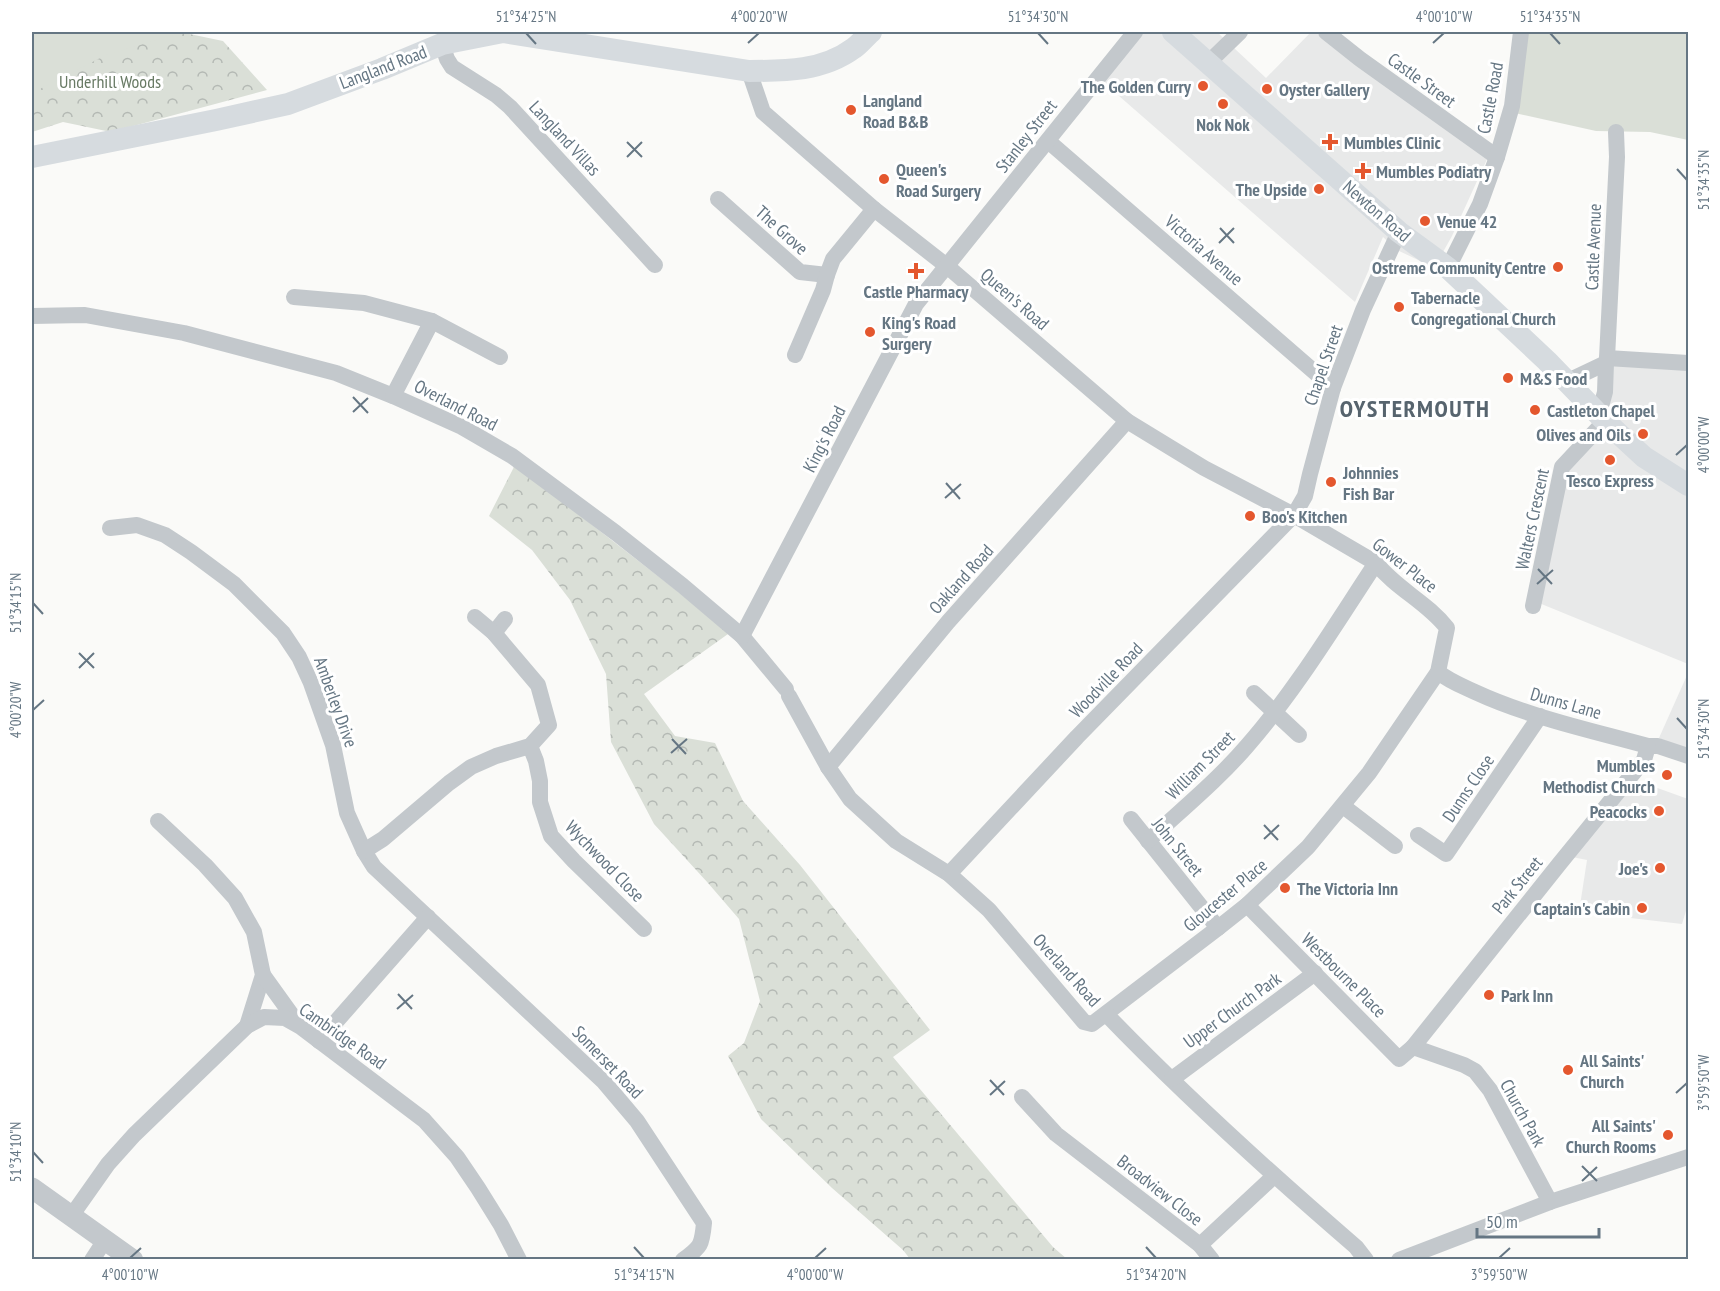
<svg xmlns="http://www.w3.org/2000/svg" width="1720" height="1291" viewBox="0 0 1720 1291" font-family="'PT Sans Narrow',sans-serif">
<style>
.built{fill:#e8e9e9}
.forest{fill:url(#forest-crowns)}
.park{fill:#dadfd7}
.lines{fill:none;stroke-linecap:round;stroke-linejoin:round}
.minor{stroke:#c3c8cc;stroke-width:16}
.tertiary{stroke:#c3c8cc;stroke-width:21}
.secondary{stroke:#d6dbdf;stroke-width:22}
.ticks{fill:none;stroke:#657683;stroke-width:2}
.poi-dot{fill:#e4572e;stroke:#fff;stroke-width:2}
.labels{text-anchor:middle;dominant-baseline:central;stroke-width:6;stroke-linejoin:round;paint-order:stroke}
.street-label{font-size:18px;fill:#657683;stroke:#fff}
.park-label{font-size:18px;fill:#687a64;stroke:#fff}
.poi-label{font-size:18px;font-weight:bold;fill:#657683;stroke:#fff;text-anchor:start}
.district-label{font-size:24px;font-weight:bold;letter-spacing:1.5px;fill:#57646e;stroke:#fff}
.neatline{fill:none;stroke:#657683;stroke-width:2}
.ticks-label{font-size:15px;text-anchor:middle;fill:#657683}
</style>
<defs>
<pattern id="forest-crowns" width="20" height="18" patternUnits="userSpaceOnUse" patternTransform="scale(1.5)"><rect width="20" height="18" fill="#dadfd7"/><path d="M2 6a3 3 0 1 1 6 0M12 15a3 3 0 1 1 6 0" fill="none" stroke="#b4b9b4"/></pattern>
</defs>
<rect width="100%" height="100%" fill="#fafaf8"/>
<!-- built -->
<g class="built">
<polygon points="1144,32 1217,32 1266,78 1311,32 1315,32 1385,84 1488,157 1452,236 1443,252 1433,267 1397,250 1383,237 1355,302 1103,82"/>
<polygon points="1614,353 1688,358 1688,429 1686,433 1688,434 1688,664 1539,603 1566,467 1615,417 1610,403"/>
<polygon points="1688,673 1688,750 1659,738"/>
<polygon points="1638,781 1688,799 1688,904 1682,924 1579,912 1587,860 1572,857"/>
</g>
<!-- forest -->
<g class="forest">
<polygon points="180,32 223,41 267,90 111,132 63,122 32,132 32,44"/>
<polygon points="515,465 708,615 728,634 644,694 675,736 715,743 743,801 800,865 930,1030 893,1057 1053,1247 1067,1259 910,1259 903,1250 832,1188 761,1119 728,1056 744,1043 760,1001 739,919 708,883 654,824 611,742 606,674 570,600 532,550 489,516"/>
</g>
<!-- park -->
<g class="park">
<polygon points="32,32 183,32 106,55 32,93"/>
<polygon points="1521,32 1688,32 1688,140 1650,132 1596,131 1510,112"/>
</g>
<g class="lines">
<!-- minor -->
<g class="minor">
<polyline points="1326,32 1360,59 1497,157"/>
<polyline points="442,44 447,59 452,67 496,95 510,107 655,265"/>
<polyline points="1208,63 1240,32"/>
<path d="M749,71L763,112L874,209L948,267L1127,421L1204,468L1294,515L1376,563C1396,589 1427,602 1447,628L1438,672L1369,773L1308,847L1247,905L1218,928L1092,1024L1084,1022L989,910L949,874L896,841L850,799L828,767L789,696"/>
<polyline points="1048,141 1333,388"/>
<polyline points="718,199 800,272 827,275"/>
<polyline points="1448,268 1480,204 1497,157 1512,106 1521,32"/>
<polyline points="294,297 364,303 432,321 500,357"/>
<polyline points="32,316 85,315 184,333 336,373 393,396 462,427 512,456 616,533 683,586 742,636 786,689"/>
<polyline points="795,355 823,290 827,275 833,259 874,209"/>
<polyline points="1607,358 1688,363"/>
<polyline points="1566,382 1606,363"/>
<polyline points="393,396 432,321"/>
<polyline points="1599,414 1605,392 1606,363 1607,358 1617,157 1616,132"/>
<path d="M110,528L137,525L165,535L191,552L234,584L283,633L299,657L311,683L333,745L347,813L364,851L374,867L604,1082L637,1121L704,1223C702,1245 701,1247 683,1260"/>
<polyline points="1533,606 1562,467 1605,421"/>
<polyline points="494,633 505,619"/>
<polyline points="742,636 916,304 1135,32"/>
<path d="M1438,672C1449,681 1462,686 1475,692C1529,717 1590,730 1648,746H1658L1688,756"/>
<polyline points="1254,693 1299,735"/>
<polyline points="530,746 536,761 540,781 540,802 551,836 574,861 644,929"/>
<polyline points="828,767 948,622 1127,421"/>
<polyline points="1343,806 1395,846"/>
<polyline points="1131,819 1218,928"/>
<polyline points="158,821 205,865 235,898 254,932 263,975 247,1026"/>
<polyline points="1418,835 1446,854 1540,716"/>
<path d="M1148,841C1181,810 1217,781 1247,746C1296,690 1335,625 1376,563"/>
<polyline points="364,851 383,839 449,783 471,767 496,756 530,746 549,725 538,685 494,633 475,617"/>
<polyline points="949,874 1077,737 1294,515 1305,496 1310,474 1333,388 1363,310 1399,232"/>
<polyline points="1247,905 1399,1059 1413,1047 1560,863 1644,760 1648,746"/>
<polyline points="263,975 299,1025"/>
<path d="M1106,1014C1185,1096 1270,1173 1356,1247L1366,1260"/>
<polyline points="319,1041 428,917"/>
<polyline points="1413,1047 1464,1065 1475,1071 1490,1090 1550,1202"/>
<polyline points="1172,1079 1315,973"/>
<polyline points="1022,1097 1056,1134 1200,1245 1212,1260"/>
<polyline points="72,1215 108,1164 134,1135 247,1026 264,1017 285,1018 301,1027 424,1120 457,1157 478,1188 501,1225 519,1260"/>
<polyline points="1200,1245 1274,1176"/>
<polyline points="92,1260 105,1240"/>
<polyline points="1399,1260 1550,1202 1688,1157"/>
</g>
<!-- tertiary -->
<polyline class="tertiary" points="32,1188 133,1260"/>
<!-- secondary -->
<g class="secondary">
<polyline points="1173,32 1399,232 1448,268 1547,361 1605,421 1644,457 1688,485"/>
<path d="M32,157L216,120L288,104L382,69L442,44L503,32L749,71C786,71 823,71 854,48C860,44 865,37 871,32"/>
</g>
</g>
<!-- ticks -->
<path class="ticks" d="M526,33L536,44M1038,33L1048,44M1550,33L1560,44M748,43L759,33M1433,43L1444,33M627,142L642,157M627,157L642,142M1677,169L1687,180M1220,228L1234,243M1219,243L1234,228M353,397L368,413M353,412L368,398M1676,455L1687,445M946,483L960,499M945,498L961,484M1538,569L1552,584M1537,584L1553,570M33,603L43,614M79,653L94,668M79,668L94,653M33,710L44,700M1677,718L1687,729M672,739L686,754M671,753L687,739M1264,825L1278,840M1264,839L1279,825M398,994L412,1009M397,1009L413,995M990,1080L1004,1095M1676,1093L1687,1083M990,1095L1005,1081M33,1152L43,1163M1582,1166L1597,1181M1582,1181L1597,1167M634,1247L644,1258M1146,1247L1156,1258M130,1258L141,1248M815,1258L826,1248M1499,1258L1510,1248"/>
<!-- markers -->
<g class="poi-dot">
<circle cx="1203" cy="86" r="6"/>
<circle cx="1267" cy="89" r="6"/>
<circle cx="1223" cy="104" r="6"/>
<circle cx="851" cy="110" r="6"/>
<path d="M1327 133h6v6h6v6h-6v6h-6v-6h-6v-6h6z"/>
<path d="M1360 162h6v6h6v6h-6v6h-6v-6h-6v-6h6z"/>
<circle cx="884" cy="179" r="6"/>
<circle cx="1319" cy="189" r="6"/>
<circle cx="1425" cy="221" r="6"/>
<circle cx="1558" cy="267" r="6"/>
<path d="M913 262h6v6h6v6h-6v6h-6v-6h-6v-6h6z"/>
<circle cx="1399" cy="307" r="6"/>
<circle cx="870" cy="332" r="6"/>
<circle cx="1508" cy="378" r="6"/>
<circle cx="1535" cy="410" r="6"/>
<circle cx="1643" cy="434" r="6"/>
<circle cx="1610" cy="460" r="6"/>
<circle cx="1331" cy="482" r="6"/>
<circle cx="1250" cy="516" r="6"/>
<circle cx="1667" cy="775" r="6"/>
<circle cx="1659" cy="811" r="6"/>
<circle cx="1660" cy="868" r="6"/>
<circle cx="1285" cy="888" r="6"/>
<circle cx="1642" cy="908" r="6"/>
<circle cx="1489" cy="995" r="6"/>
<circle cx="1568" cy="1070" r="6"/>
<circle cx="1668" cy="1135" r="6"/>
</g>
<g class="labels">
<!-- street labels -->
<g class="street-label">
<text transform="translate(383 67) rotate(-21)">Langland Road</text>
<text transform="translate(1422 80) rotate(36)">Castle Street</text>
<text transform="translate(1490 98) rotate(-79)">Castle Road</text>
<text transform="translate(1026 136) rotate(-52)">Stanley Street</text>
<text transform="translate(565 138) rotate(47)">Langland Villas</text>
<text transform="translate(1377 211) rotate(41)">Newton Road</text>
<text transform="translate(782 230) rotate(42)">The Grove</text>
<text transform="translate(1593 247) rotate(-88)">Castle Avenue</text>
<text transform="translate(1204 250) rotate(41)">Victoria Avenue</text>
<text transform="translate(1015 299) rotate(41)">Queen's Road</text>
<text transform="translate(1323 365) rotate(-71)">Chapel Street</text>
<text transform="translate(456 405) rotate(27)">Overland Road</text>
<text transform="translate(824 439) rotate(-63)">King's Road</text>
<text transform="translate(1532 519) rotate(-78)">Walters Crescent</text>
<text transform="translate(1405 565) rotate(38)">Gower Place</text>
<text transform="translate(961 579) rotate(-48)">Oakland Road</text>
<text transform="translate(1106 680) rotate(-46)">Woodville Road</text>
<text transform="translate(336 702) rotate(70)">Amberley Drive</text>
<text transform="translate(1566 703) rotate(16)">Dunns Lane</text>
<text transform="translate(1200 765) rotate(-45)">William Street</text>
<text transform="translate(1468 788) rotate(-56)">Dunns Close</text>
<text transform="translate(1178 847) rotate(51)">John Street</text>
<text transform="translate(605 861) rotate(46)">Wychwood Close</text>
<text transform="translate(1517 885) rotate(-51)">Park Street</text>
<text transform="translate(1225 895) rotate(-40)">Gloucester Place</text>
<text transform="translate(1067 970) rotate(48)">Overland Road</text>
<text transform="translate(1344 975) rotate(45)">Westbourne Place</text>
<text transform="translate(1232 1010) rotate(-36)">Upper Church Park</text>
<text transform="translate(343 1036) rotate(35)">Cambridge Road</text>
<text transform="translate(608 1062) rotate(46)">Somerset Road</text>
<text transform="translate(1523 1113) rotate(61)">Church Park</text>
<text transform="translate(1160 1190) rotate(38)">Broadview Close</text>
</g>
<!-- park labels -->
<g class="park-label">
<text x="110" y="81">Underhill Woods</text>
</g>
<!-- poi labels -->
<g class="poi-label">
<text x="1191" y="86" text-anchor="end">The Golden Curry</text>
<text x="1279" y="89">Oyster Gallery</text>
<text x="863" y="100">Langland<tspan x="863" dy="21">Road B&amp;B</tspan></text>
<text x="1223" y="124" text-anchor="middle">Nok Nok</text>
<text x="1344" y="142">Mumbles Clinic</text>
<text x="896" y="169">Queen's<tspan x="896" dy="21">Road Surgery</tspan></text>
<text x="1376" y="171">Mumbles Podiatry</text>
<text x="1307" y="189" text-anchor="end">The Upside</text>
<text x="1437" y="221">Venue 42</text>
<text x="1546" y="267" text-anchor="end">Ostreme Community Centre</text>
<text x="916" y="291" text-anchor="middle">Castle Pharmacy</text>
<text x="1411" y="297">Tabernacle<tspan x="1411" dy="21">Congregational Church</tspan></text>
<text x="882" y="322">King's Road<tspan x="882" dy="21">Surgery</tspan></text>
<text x="1520" y="378">M&amp;S Food</text>
<text x="1547" y="410">Castleton Chapel</text>
<text x="1631" y="434" text-anchor="end">Olives and Oils</text>
<text x="1343" y="472">Johnnies<tspan x="1343" dy="21">Fish Bar</tspan></text>
<text x="1610" y="480" text-anchor="middle">Tesco Express</text>
<text x="1262" y="516">Boo's Kitchen</text>
<text x="1655" y="765" text-anchor="end">Mumbles<tspan x="1655" dy="21">Methodist Church</tspan></text>
<text x="1647" y="811" text-anchor="end">Peacocks</text>
<text x="1648" y="868" text-anchor="end">Joe's</text>
<text x="1297" y="888">The Victoria Inn</text>
<text x="1630" y="908" text-anchor="end">Captain's Cabin</text>
<text x="1501" y="995">Park Inn</text>
<text x="1580" y="1060">All Saints'<tspan x="1580" dy="21">Church</tspan></text>
<text x="1656" y="1125" text-anchor="end">All Saints'<tspan x="1656" dy="21">Church Rooms</tspan></text>
</g>
<!-- district labels -->
<g class="district-label">
<text x="1415" y="408">OYSTERMOUTH</text>
</g>
</g>
<!-- border -->
<rect width="1720" height="1291" fill="none" stroke="#ffffff" stroke-width="66"/>
<!-- scale -->
<path d="M1477 1228v9h122v-9" fill="none" stroke="#657683" stroke-width="3"/>
<text x="1486" y="1228" font-size="18" fill="#657683" stroke="#ffffff" stroke-width="4.5" paint-order="stroke">50 m</text>
<rect x="33" y="33" width="1654" height="1225" class="neatline"/>
<g class="ticks-label">
<text x="526" y="22">51°34'25"N</text>
<text x="759" y="22">4°00'20"W</text>
<text x="1038" y="22">51°34'30"N</text>
<text x="1444" y="22">4°00'10"W</text>
<text x="1550" y="22">51°34'35"N</text>
<text transform="translate(1704 180) rotate(-90)" y="5">51°34'35"N</text>
<text transform="translate(1704 445) rotate(-90)" y="5">4°00'00"W</text>
<text transform="translate(16 603) rotate(-90)" y="5">51°34'15"N</text>
<text transform="translate(16 710) rotate(-90)" y="5">4°00'20"W</text>
<text transform="translate(1704 729) rotate(-90)" y="5">51°34'30"N</text>
<text transform="translate(1704 1083) rotate(-90)" y="5">3°59'50"W</text>
<text transform="translate(16 1152) rotate(-90)" y="5">51°34'10"N</text>
<text x="130" y="1280">4°00'10"W</text>
<text x="644" y="1280">51°34'15"N</text>
<text x="815" y="1280">4°00'00"W</text>
<text x="1156" y="1280">51°34'20"N</text>
<text x="1499" y="1280">3°59'50"W</text>
</g>
</svg>
